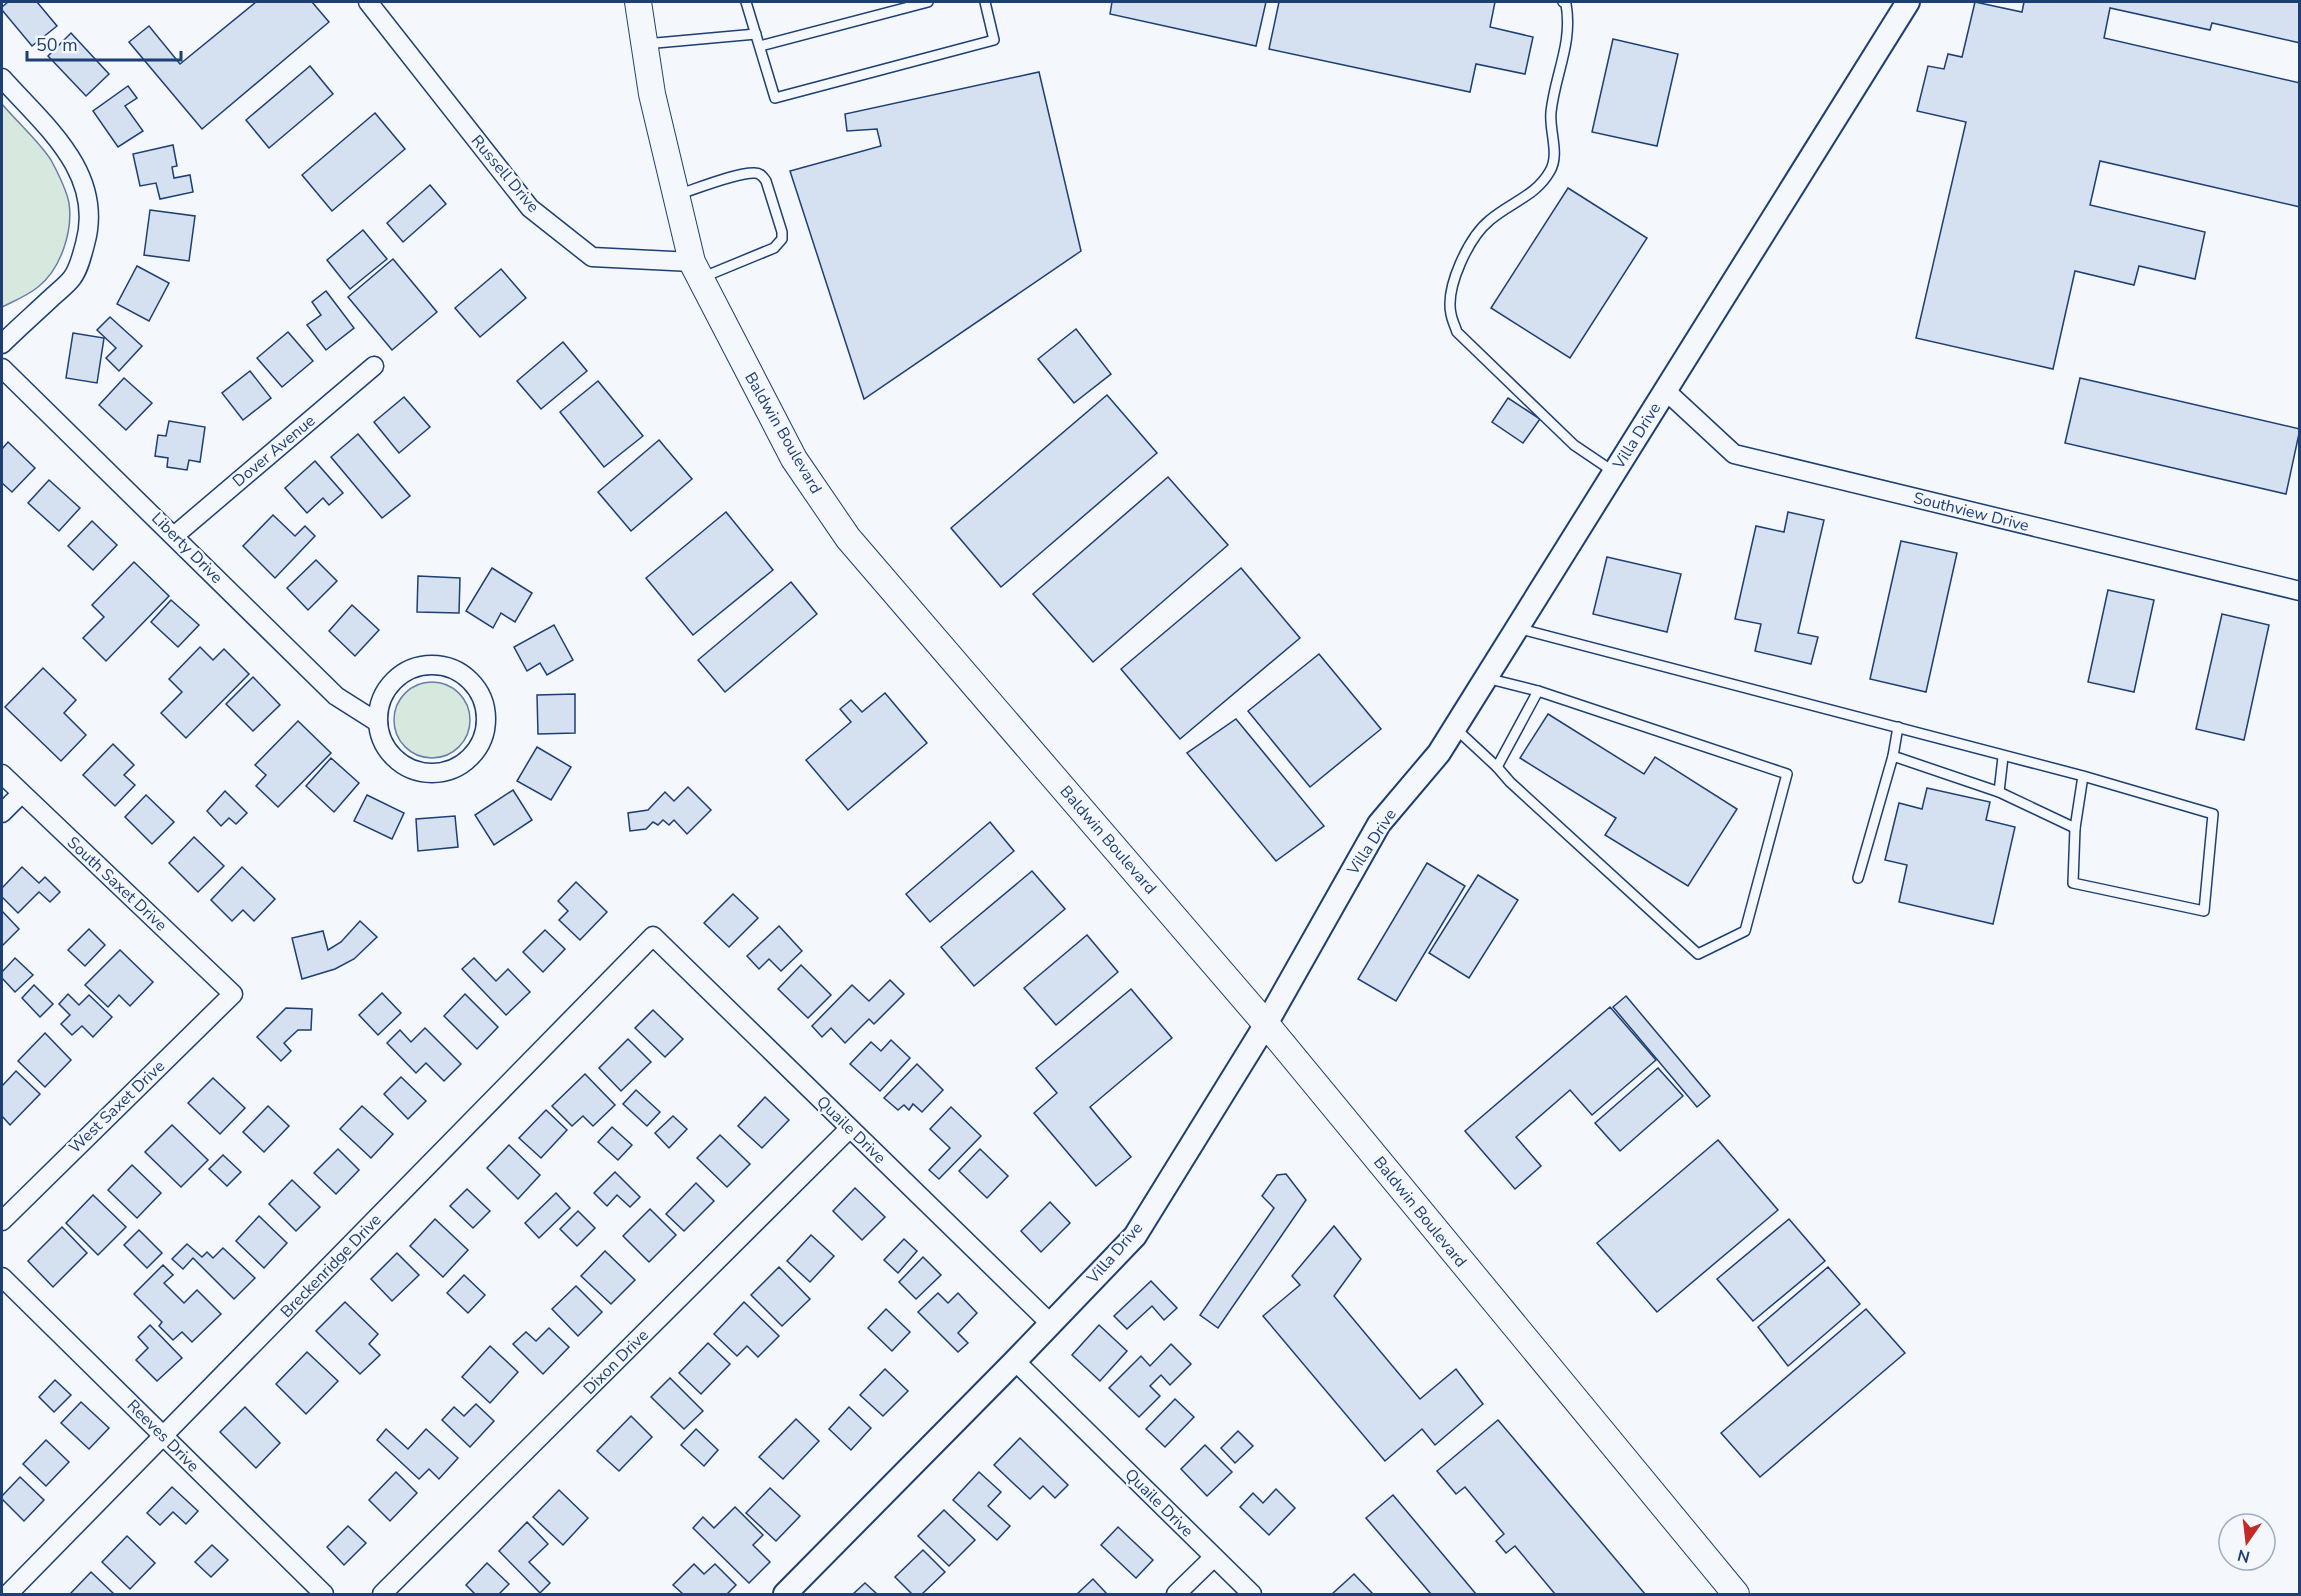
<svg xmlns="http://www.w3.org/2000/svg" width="2301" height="1596" viewBox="0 0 2301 1596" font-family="'Nunito Sans',sans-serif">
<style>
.green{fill:#d7e8df;stroke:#687fa3;stroke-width:1.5}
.building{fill:#d5e0f0;stroke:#1d3f73;stroke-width:1.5}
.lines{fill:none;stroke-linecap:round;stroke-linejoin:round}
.service-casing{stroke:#1d3f73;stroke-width:12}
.minor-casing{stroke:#1d3f73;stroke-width:21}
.tertiary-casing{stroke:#1d3f73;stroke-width:26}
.secondary-casing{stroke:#1d3f73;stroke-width:28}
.service{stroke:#f4f7fb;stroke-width:9}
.minor{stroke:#f4f7fb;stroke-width:18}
.tertiary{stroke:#f4f7fb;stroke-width:22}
.secondary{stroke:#f4f7fb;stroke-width:26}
.labels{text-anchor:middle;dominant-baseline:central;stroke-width:4.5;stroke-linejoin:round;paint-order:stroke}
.street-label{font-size:16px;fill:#1d3f73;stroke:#f4f7fb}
</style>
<rect width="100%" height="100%" fill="#f4f7fb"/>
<!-- green -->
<g class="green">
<path d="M2,104C17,122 38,140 51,160C58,173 66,188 69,203C73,231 61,269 38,287C27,296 14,301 2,307Z"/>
<circle cx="432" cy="720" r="38"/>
</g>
<!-- building -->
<g class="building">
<polygon points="8,2 37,2 57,26 32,46 2,10 2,7"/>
<polygon points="256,2 312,2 329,22 202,129 129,42 149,26 180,64"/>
<polygon points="1112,2 1266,2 1256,46 1110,14"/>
<polygon points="1279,2 1495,2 1490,27 1533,37 1525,74 1476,64 1470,92 1269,49"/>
<polygon points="1975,2 2022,12 2024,2 2300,2 2300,43 2212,23 2210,30 2110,8 2104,38 2300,83 2300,207 2100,161 2090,205 2205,232 2195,279 2139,266 2134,285 2075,271 2053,369 1916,338 1966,122 1917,111 1928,66 1944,69 1948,54 1962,57"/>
<polygon points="71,33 109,74 86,96 48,56"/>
<polygon points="1613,39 1678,54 1657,146 1592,132"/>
<polygon points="310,66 333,94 269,148 246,120"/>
<polygon points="1039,72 1081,251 864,399 790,171 881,146 877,129 847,131 845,114"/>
<polygon points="128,86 137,98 125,106 143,131 118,147 93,111"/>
<polygon points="375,113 405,149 332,211 302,175"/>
<polygon points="173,145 177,166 172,167 174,178 190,175 193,192 160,199 156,183 140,186 133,154"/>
<polygon points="430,185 446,204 403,242 387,223"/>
<polygon points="1568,188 1647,238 1570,358 1491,308"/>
<polygon points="150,210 195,216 189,261 144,255"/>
<polygon points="363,230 387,259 350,289 327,260"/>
<polygon points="393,259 437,312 392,350 348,297"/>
<polygon points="137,266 169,283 149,321 117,304"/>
<polygon points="501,269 526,298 480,337 455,308"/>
<polygon points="326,291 354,328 326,350 307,325 321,315 312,302"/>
<polygon points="110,317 142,346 119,371 106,358 116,348 97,330"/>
<polygon points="1076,329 1111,374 1074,403 1038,359"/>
<polygon points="288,332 313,361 282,387 257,358"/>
<polygon points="73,333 104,338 97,383 66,378"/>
<polygon points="563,342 587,371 541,409 517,381"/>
<polygon points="250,371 271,398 243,420 222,393"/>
<polygon points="124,378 152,403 126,430 99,405"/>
<polygon points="2080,378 2300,429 2286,494 2065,443"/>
<polygon points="598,381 643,436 604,467 560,412"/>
<polygon points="1107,395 1157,453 1001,587 951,528"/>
<polygon points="404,397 430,427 399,453 374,422"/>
<polygon points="1508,398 1540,419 1523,443 1492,422"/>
<polygon points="169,421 205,427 200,462 189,460 187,470 167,467 168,458 155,456 158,435 166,436"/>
<polygon points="358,434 410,496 382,518 331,457"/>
<polygon points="659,440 692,479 631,531 598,492"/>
<polygon points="8,442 35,468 12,492 2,483 2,449"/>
<polygon points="315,461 343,493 329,505 323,498 307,513 285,488"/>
<polygon points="1168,477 1228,545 1093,662 1033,594"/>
<polygon points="49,480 80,508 59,531 28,503"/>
<polygon points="726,512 773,570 693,635 646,578"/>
<polygon points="1788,512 1824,520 1798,633 1818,637 1811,664 1755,651 1761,624 1735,619 1756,526 1784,532"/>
<polygon points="273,515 295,536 305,526 315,536 275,578 243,546"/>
<polygon points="92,521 117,545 93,570 68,546"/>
<polygon points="1901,541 1957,553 1926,692 1870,679"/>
<polygon points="1607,557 1681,574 1667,632 1593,614"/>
<polygon points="316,560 337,581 308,610 287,588"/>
<polygon points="134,562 169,596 106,661 83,638 104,617 92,605"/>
<polygon points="492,568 532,593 515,622 501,613 493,628 466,611"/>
<polygon points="1241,568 1300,638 1180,739 1121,669"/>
<polygon points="418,576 460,578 459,613 417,612"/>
<polygon points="791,582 817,614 725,692 698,660"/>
<polygon points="2108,590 2154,600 2134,692 2088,682"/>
<polygon points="171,600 199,625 178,647 151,622"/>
<polygon points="352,605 379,630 355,656 329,631"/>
<polygon points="2222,614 2269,625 2244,740 2196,729"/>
<polygon points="554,625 573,660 547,675 540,663 527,671 514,647"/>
<polygon points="200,647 213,660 224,649 249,674 186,738 161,713 182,692 169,679"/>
<polygon points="1319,654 1381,729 1310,787 1248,711"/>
<polygon points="43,668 76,700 64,713 86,735 61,761 5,707"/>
<polygon points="253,677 280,705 253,731 226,704"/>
<polygon points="885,693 927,743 848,810 806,760 851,722 840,709 851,700 862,712"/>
<polygon points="575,694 575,733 538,734 537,695"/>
<polygon points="1548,714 1644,774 1655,757 1737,809 1688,886 1605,835 1616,818 1520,758"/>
<polygon points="1236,719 1324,826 1276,861 1187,753"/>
<polygon points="298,721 331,753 278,807 256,786 266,775 255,765"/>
<polygon points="113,744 134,765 124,775 135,785 115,806 83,775"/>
<polygon points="537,747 571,767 551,800 517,781"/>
<polygon points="331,758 359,783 334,812 306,786"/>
<polygon points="688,787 711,810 687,834 674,820 669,825 663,820 658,825 653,822 646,829 630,831 628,813 648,810 665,792 674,801"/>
<polygon points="1927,788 1990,802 1986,820 2015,827 1993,924 1899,902 1907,865 1885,860 1899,803 1922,809"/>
<polygon points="513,790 532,820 494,845 475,815"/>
<polygon points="225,791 247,813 236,824 229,818 221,826 207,811"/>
<polygon points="146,795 174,822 152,844 125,817"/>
<polygon points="367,795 404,813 392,839 354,821"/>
<polygon points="455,816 458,847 418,851 416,819"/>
<polygon points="990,822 1014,851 930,922 906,894"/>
<polygon points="194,837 224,866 198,892 169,863"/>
<polygon points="1427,863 1465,886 1396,1001 1358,979"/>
<polygon points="22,867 39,883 45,877 60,892 50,902 39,892 18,913 2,897 2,888"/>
<polygon points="242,867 275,899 254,921 243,910 232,921 211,900"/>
<polygon points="1032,871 1065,909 974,986 941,947"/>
<polygon points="1478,875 1518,900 1469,978 1429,953"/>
<polygon points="576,882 607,912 580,940 559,920 568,911 558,901"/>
<polygon points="733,894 758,918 729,947 704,923"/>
<polygon points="2,911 19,929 2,946"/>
<polygon points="360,921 377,937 354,959 335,969 302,979 292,938 323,931 328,950 341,942"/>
<polygon points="779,926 802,951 781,971 769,959 759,969 747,956"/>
<polygon points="89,929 105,945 85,966 68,950"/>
<polygon points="545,930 565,949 543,972 523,952"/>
<polygon points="1087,935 1118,972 1056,1025 1024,988"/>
<polygon points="120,950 153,982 130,1006 119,995 108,1007 85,985"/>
<polygon points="15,958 33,975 15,992 2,978 2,972"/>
<polygon points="474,958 496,981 508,969 530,992 506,1015 462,969"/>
<polygon points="801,965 831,995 808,1018 778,989"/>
<polygon points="890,980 904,994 874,1024 869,1019 845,1043 831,1028 822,1037 812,1026 852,985 869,1001"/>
<polygon points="34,985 53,1004 40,1017 22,998"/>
<polygon points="1131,989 1172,1038 1090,1107 1131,1157 1096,1186 1034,1113 1057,1093 1036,1068"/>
<polygon points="382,993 401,1013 378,1035 359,1015"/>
<polygon points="68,994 79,1005 89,995 112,1017 93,1037 82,1026 72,1035 61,1024 70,1015 59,1004"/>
<polygon points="465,994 498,1027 477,1049 444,1016"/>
<polygon points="1626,996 1710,1096 1697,1107 1613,1007"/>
<polygon points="1610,1007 1656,1060 1592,1115 1570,1090 1516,1137 1541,1166 1515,1189 1465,1131"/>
<polygon points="286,1008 312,1009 311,1030 298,1030 284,1043 291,1051 281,1061 257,1037"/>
<polygon points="653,1010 683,1039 665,1057 635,1028"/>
<polygon points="425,1028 461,1064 444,1081 426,1063 416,1073 387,1043 400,1030 411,1042"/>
<polygon points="45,1033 71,1060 45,1087 18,1061"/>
<polygon points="628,1039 651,1062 621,1091 599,1068"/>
<polygon points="891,1040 910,1058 880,1091 850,1064 871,1042 881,1051"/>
<polygon points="917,1064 943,1090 922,1112 913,1104 909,1110 904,1105 898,1110 884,1098"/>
<polygon points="1658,1068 1683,1096 1620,1151 1595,1123"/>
<polygon points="16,1071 40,1094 10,1125 2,1116 2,1086"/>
<polygon points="585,1074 615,1105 593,1126 583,1116 572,1126 552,1106"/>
<polygon points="401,1077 426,1101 408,1119 384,1094"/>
<polygon points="213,1078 245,1108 220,1134 188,1103"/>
<polygon points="636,1090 660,1112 647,1126 623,1104"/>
<polygon points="765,1097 789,1120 762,1148 738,1126"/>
<polygon points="268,1106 289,1126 264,1152 243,1132"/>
<polygon points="362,1106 393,1134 371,1158 340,1129"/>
<polygon points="951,1107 981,1136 939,1179 929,1170 950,1148 930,1129"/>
<polygon points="546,1110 567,1130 541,1158 519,1138"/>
<polygon points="673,1116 687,1129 669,1148 655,1133"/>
<polygon points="172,1125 208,1160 181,1187 145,1152"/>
<polygon points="612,1127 632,1145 618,1160 598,1142"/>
<polygon points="720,1135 750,1164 727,1187 697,1158"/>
<polygon points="1718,1140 1778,1210 1657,1312 1597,1243"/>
<polygon points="509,1145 540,1175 518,1199 487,1168"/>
<polygon points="338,1149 359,1170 336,1194 314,1173"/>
<polygon points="980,1149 1008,1176 987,1198 959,1171"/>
<polygon points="223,1155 241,1172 227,1186 209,1169"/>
<polygon points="132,1165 161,1193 137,1218 108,1190"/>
<polygon points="615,1172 640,1197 630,1207 617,1195 607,1206 594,1193"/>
<polygon points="1286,1174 1306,1200 1218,1328 1200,1315 1274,1208 1262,1196 1277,1175"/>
<polygon points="292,1180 320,1207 296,1231 269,1204"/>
<polygon points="696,1183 714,1201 684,1231 666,1214"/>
<polygon points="855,1188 885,1217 862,1240 833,1211"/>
<polygon points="467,1189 490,1211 473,1228 450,1206"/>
<polygon points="556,1193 570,1208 539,1238 525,1223"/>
<polygon points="93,1195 126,1227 98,1255 66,1223"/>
<polygon points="1050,1202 1070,1223 1041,1252 1021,1231"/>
<polygon points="650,1209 676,1235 649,1262 623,1236"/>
<polygon points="578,1211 595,1228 577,1246 560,1229"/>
<polygon points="259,1216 287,1243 264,1268 236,1241"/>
<polygon points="435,1219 468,1250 443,1277 410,1246"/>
<polygon points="1789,1219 1825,1261 1753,1321 1717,1279"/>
<polygon points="1334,1226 1361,1259 1334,1296 1420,1399 1456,1369 1483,1404 1435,1445 1422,1429 1385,1461 1263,1316 1300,1285 1292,1276"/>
<polygon points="62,1227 87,1253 53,1287 28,1261"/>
<polygon points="139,1230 162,1253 147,1268 124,1245"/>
<polygon points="811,1235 834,1256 810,1282 787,1261"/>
<polygon points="904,1239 917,1251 898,1273 884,1260"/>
<polygon points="187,1244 202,1257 207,1252 213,1258 223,1248 255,1278 234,1299 193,1258 183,1269 172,1259"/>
<polygon points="605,1251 635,1280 611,1304 581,1276"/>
<polygon points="397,1253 419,1275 392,1301 371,1279"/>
<polygon points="923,1257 941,1275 916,1299 899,1282"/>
<polygon points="163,1265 173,1275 164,1283 184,1303 197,1290 221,1314 192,1342 182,1332 173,1340 159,1326 162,1322 134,1294"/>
<polygon points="779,1267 810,1299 782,1326 751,1295"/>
<polygon points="1828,1267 1860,1304 1788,1366 1758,1327"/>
<polygon points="464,1275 485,1295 468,1313 447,1293"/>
<polygon points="1151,1281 1177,1308 1164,1320 1152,1306 1127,1329 1114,1316"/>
<polygon points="576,1286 602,1312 578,1336 552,1309"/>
<polygon points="938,1293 948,1303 958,1293 977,1313 958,1333 968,1343 958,1352 918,1312"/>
<polygon points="345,1302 378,1334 369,1344 380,1355 360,1374 316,1331"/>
<polygon points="744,1302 779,1336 758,1357 747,1346 737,1356 714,1334"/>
<polygon points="886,1309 910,1332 892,1351 868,1328"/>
<polygon points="1866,1309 1905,1353 1760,1477 1721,1433"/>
<polygon points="150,1325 182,1358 157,1381 136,1360 148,1348 138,1337"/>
<polygon points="1099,1325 1127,1351 1100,1381 1072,1355"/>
<polygon points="549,1328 569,1347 543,1374 513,1344 526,1332 536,1341"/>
<polygon points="708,1343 730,1364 701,1394 679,1373"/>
<polygon points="1171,1344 1191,1364 1170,1385 1161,1375 1150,1386 1160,1396 1139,1417 1109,1388 1141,1356 1150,1366"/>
<polygon points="490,1346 518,1372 490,1403 462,1377"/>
<polygon points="307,1352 338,1381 306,1414 276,1384"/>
<polygon points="885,1369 908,1391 883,1416 860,1395"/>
<polygon points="670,1378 703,1411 684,1429 651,1397"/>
<polygon points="55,1380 71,1395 54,1412 39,1397"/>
<polygon points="1175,1399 1194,1417 1165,1447 1146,1429"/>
<polygon points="81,1402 109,1428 89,1449 61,1423"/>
<polygon points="476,1404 494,1421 470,1447 442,1420 454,1407 464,1416"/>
<polygon points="245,1407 280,1443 256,1468 220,1432"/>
<polygon points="849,1407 871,1428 851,1450 829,1429"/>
<polygon points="631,1416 652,1437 619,1471 597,1451"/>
<polygon points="796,1419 819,1441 783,1479 759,1457"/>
<polygon points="1498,1420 1645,1594 1555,1594 1515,1546 1506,1553 1496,1541 1504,1534 1465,1487 1456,1494 1437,1471"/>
<polygon points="386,1429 408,1449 426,1429 458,1458 439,1479 429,1469 419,1479 377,1440"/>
<polygon points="696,1429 718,1450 704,1466 681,1445"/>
<polygon points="1238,1431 1253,1446 1235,1463 1221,1448"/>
<polygon points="1020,1438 1068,1485 1055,1498 1043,1486 1030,1499 994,1465"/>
<polygon points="46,1440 69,1462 46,1486 23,1464"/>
<polygon points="1205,1445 1232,1472 1207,1496 1181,1469"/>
<polygon points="396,1472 417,1493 390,1521 369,1500"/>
<polygon points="979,1472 1001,1492 988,1506 1010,1526 997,1540 953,1500"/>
<polygon points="20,1477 44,1500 24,1521 2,1499 2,1496"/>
<polygon points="172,1487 198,1511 186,1524 173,1512 160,1525 147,1513"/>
<polygon points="770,1488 800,1516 776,1541 746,1513"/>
<polygon points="1276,1489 1295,1508 1269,1535 1240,1507 1253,1493 1263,1503"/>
<polygon points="559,1490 588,1518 563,1545 533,1517"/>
<polygon points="1393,1495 1476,1594 1431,1594 1366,1518"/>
<polygon points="735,1507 763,1535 753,1545 770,1562 749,1583 693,1528 703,1517 714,1528"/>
<polygon points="944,1510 975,1540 949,1566 918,1536"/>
<polygon points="527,1522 548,1544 529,1562 550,1583 540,1593 499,1551"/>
<polygon points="348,1526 366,1543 344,1565 327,1547"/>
<polygon points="1118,1527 1153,1560 1136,1578 1101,1545"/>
<polygon points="127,1536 155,1563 130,1589 102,1562"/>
<polygon points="212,1545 228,1560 211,1577 195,1562"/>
<polygon points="923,1550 945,1572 922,1594 912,1594 895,1577"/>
<polygon points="487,1563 509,1584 499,1594 475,1594 466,1585"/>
<polygon points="694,1564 704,1574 715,1564 736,1585 727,1594 683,1594 673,1585"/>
<polygon points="91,1572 114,1594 70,1594"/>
<polygon points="1354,1574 1373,1594 1332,1594"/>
<polygon points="1093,1579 1107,1594 1077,1594"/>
<polygon points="865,1583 877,1594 853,1594"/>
</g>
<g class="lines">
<defs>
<g id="service">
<polyline points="746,2 775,98 994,40 985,2"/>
<path d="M1563,2L1566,4C1573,44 1555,74 1551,112C1549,131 1560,154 1550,171C1536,196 1511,202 1490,220C1469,237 1445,287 1451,314C1452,320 1455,326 1457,332L1574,445L1614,472"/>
<polyline points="645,44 756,34"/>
<polyline points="760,46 928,2"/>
<path d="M677,195C696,189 737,172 755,173C761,173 763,177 766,181L782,232V239L774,248L701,278"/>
<polyline points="1517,628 2083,776 2213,814 2204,911 2073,883 2075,828 2083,776"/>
<polyline points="1455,728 1497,767 1510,782 1698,954 1745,931 1787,774 1538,691 1486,678"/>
<polyline points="1893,756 1898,727"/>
<polyline points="1497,767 1538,691"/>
<polyline points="1999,792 2003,757"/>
<polyline points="1858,878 1893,756 1999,792 2075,828"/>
</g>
<g id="minor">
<polyline points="368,2 530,208 592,257 692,262"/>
<path d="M2,78C44,125 105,173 85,244C82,255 79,269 72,278C66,286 56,293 49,300C33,315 17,329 2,344"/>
<polyline points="2,368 336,696 377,722"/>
<polyline points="1666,391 1734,454 2300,591"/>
<polyline points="174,536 374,366"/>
<circle cx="432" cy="719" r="54"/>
<polyline points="2,774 233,994 2,1221"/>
<polyline points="2,813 21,794"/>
<polyline points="2,1277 324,1594"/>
<polyline points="1015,1361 1252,1594"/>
<polyline points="8,1594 653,936 1051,1324"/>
<polyline points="382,1594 849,1129"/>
<polyline points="1176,1594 1214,1557"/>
</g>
<polyline id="tertiary" points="785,1594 1015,1361 1135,1236 1266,1024 1379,824 1439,753 1908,2"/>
<polyline id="secondary" points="638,2 652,94 692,262 794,459 848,538 1266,1024 1736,1594"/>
</defs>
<!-- service casing -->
<use href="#service" class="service-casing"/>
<!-- minor casing -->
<use href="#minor" class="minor-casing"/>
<!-- tertiary casing -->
<use href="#tertiary" class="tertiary-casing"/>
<!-- secondary casing -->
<use href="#secondary" class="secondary-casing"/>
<!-- service -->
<use href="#service" class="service"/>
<!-- minor -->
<use href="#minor" class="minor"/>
<!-- tertiary -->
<use href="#tertiary" class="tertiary"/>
<!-- secondary -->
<use href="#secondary" class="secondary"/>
</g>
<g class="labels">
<!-- street labels -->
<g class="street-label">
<text transform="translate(505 174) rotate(50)">Russell Drive</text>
<text transform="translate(783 433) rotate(60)">Baldwin Boulevard</text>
<text transform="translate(1637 436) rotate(-58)">Villa Drive</text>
<text transform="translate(274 451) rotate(-40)">Dover Avenue</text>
<text transform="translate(1971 512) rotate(14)">Southview Drive</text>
<text transform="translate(187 548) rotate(45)">Liberty Drive</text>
<text transform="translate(1108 840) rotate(49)">Baldwin Boulevard</text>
<text transform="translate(1372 842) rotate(-57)">Villa Drive</text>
<text transform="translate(117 884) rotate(43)">South Saxet Drive</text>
<text transform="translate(117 1107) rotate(-44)">West Saxet Drive</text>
<text transform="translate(851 1130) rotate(44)">Quaile Drive</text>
<text transform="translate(1420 1212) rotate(51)">Baldwin Boulevard</text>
<text transform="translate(1115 1253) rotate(-49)">Villa Drive</text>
<text transform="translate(331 1266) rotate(-46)">Breckenridge Drive</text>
<text transform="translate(616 1362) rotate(-45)">Dixon Drive</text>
<text transform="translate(163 1436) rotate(45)">Reeves Drive</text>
<text transform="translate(1159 1503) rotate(45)">Quaile Drive</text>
</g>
</g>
<!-- border -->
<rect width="2301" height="1596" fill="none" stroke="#1d3f73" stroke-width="6"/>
<!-- north arrow -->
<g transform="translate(2247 1542) rotate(194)"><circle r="28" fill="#f4f7fb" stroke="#9eadc5" stroke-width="1.5"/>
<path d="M0-4.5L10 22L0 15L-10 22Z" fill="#c62828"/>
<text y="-9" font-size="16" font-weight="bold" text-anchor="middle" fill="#1d3f73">N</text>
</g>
<!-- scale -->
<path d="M27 51v9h154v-9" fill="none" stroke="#1d3f73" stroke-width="3"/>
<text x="36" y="51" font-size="18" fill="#1d3f73" stroke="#f4f7fb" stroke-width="4.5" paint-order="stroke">50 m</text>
</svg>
